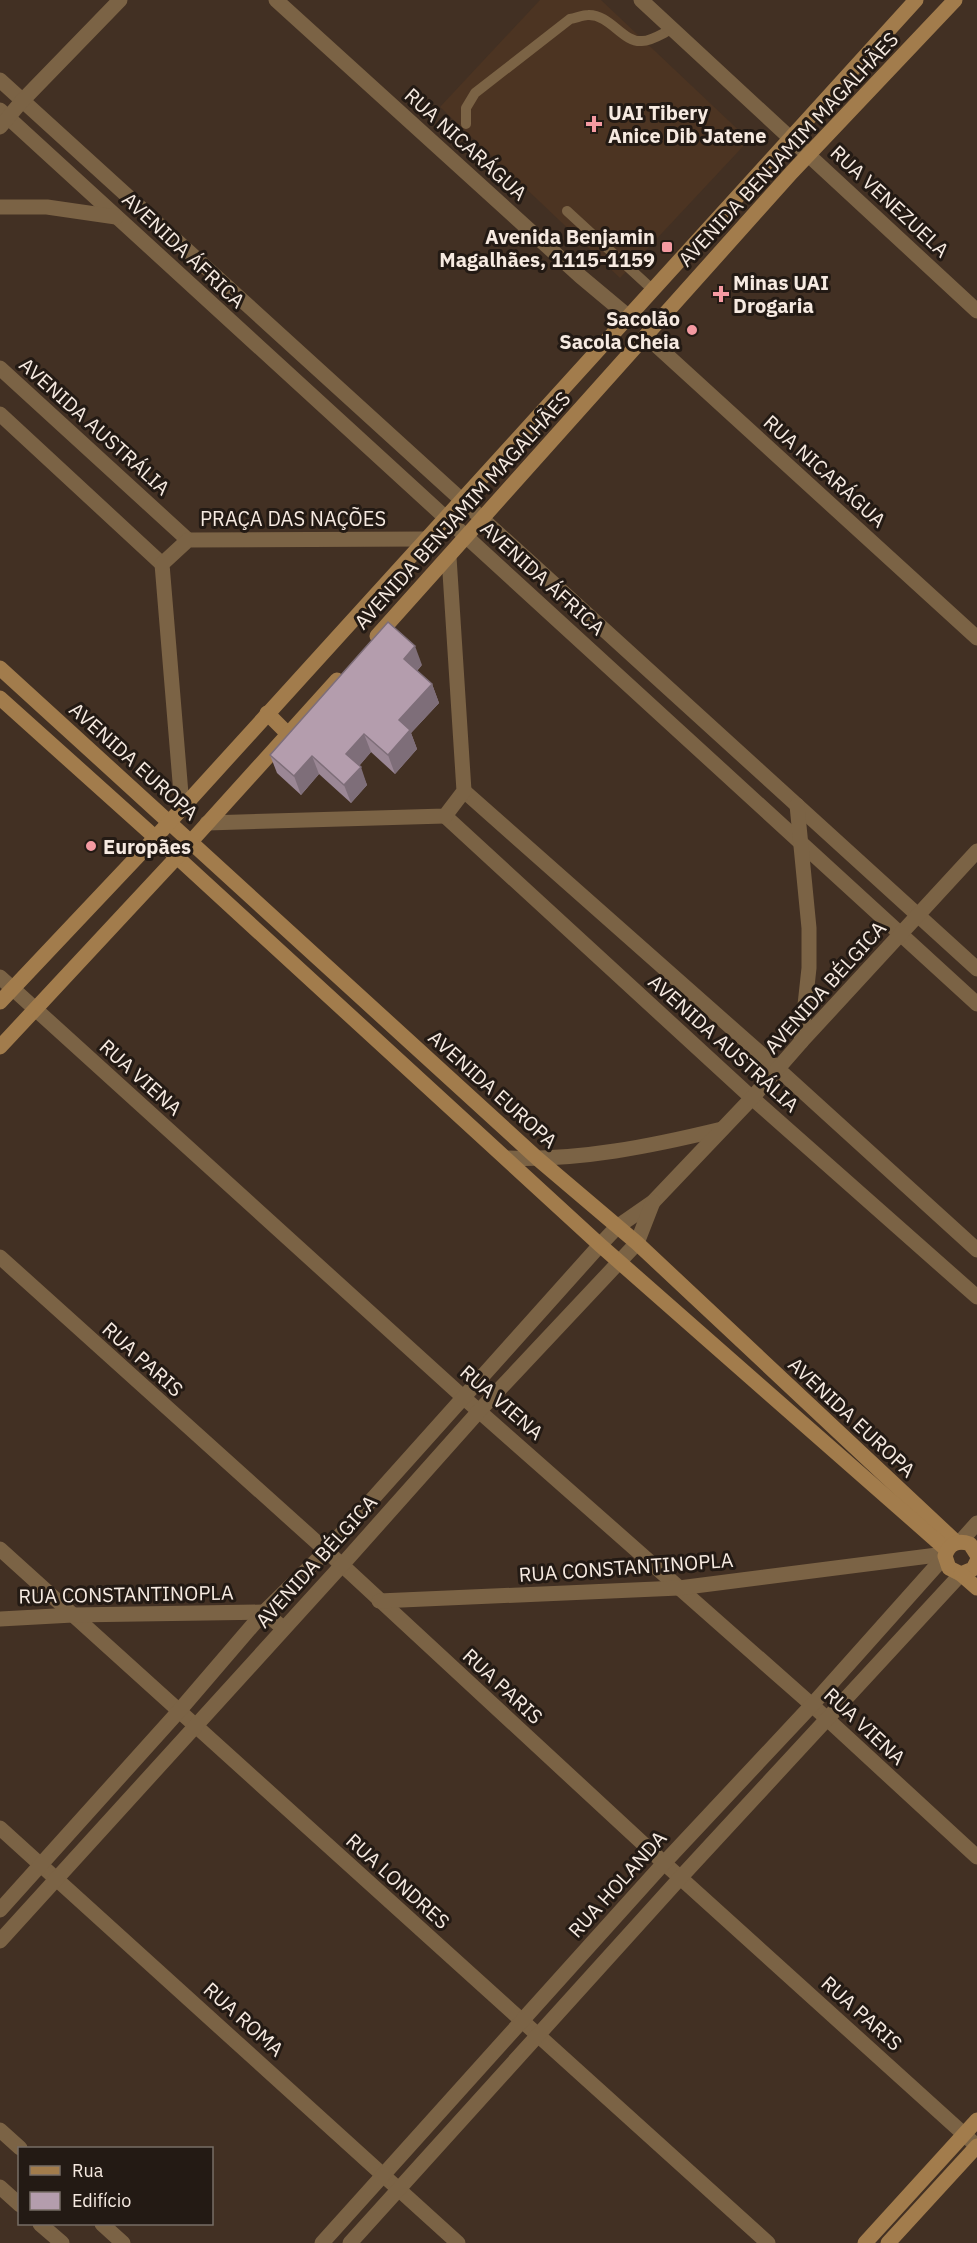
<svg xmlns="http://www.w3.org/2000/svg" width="977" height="2243" viewBox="0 0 977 2243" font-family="'IBM Plex Sans',sans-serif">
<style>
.built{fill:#4c3422}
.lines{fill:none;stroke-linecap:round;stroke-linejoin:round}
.lane{stroke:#7b6345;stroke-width:10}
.street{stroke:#7b6345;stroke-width:15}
.secondary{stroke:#a27c4c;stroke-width:15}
.wall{fill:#9b8795}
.shaded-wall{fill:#7e6e79}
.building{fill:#b49dad;stroke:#7e6e79;stroke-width:1.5}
.poi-dot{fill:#f49aa2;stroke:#231a14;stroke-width:2}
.labels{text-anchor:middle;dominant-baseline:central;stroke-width:6;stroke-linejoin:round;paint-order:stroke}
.poi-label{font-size:20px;font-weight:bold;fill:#f6eae1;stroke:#231a14;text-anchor:start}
.street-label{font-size:20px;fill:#f6eae1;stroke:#231a14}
</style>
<rect width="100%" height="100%" fill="#423023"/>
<!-- built -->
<polygon class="built" points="540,0 601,0 749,140 620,278 440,107"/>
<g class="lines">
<!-- lane -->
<g class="lane">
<path d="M466,124V108L475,93L570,19C576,18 583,15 588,15C610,14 623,43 642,41C652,41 663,33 672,29"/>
<polyline points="567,211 653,290"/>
</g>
<!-- street -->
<g class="street">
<polyline points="276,0 580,276 629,317"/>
<polyline points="641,0 977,311"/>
<polyline points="0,80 977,969"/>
<polyline points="0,110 977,1004"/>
<polyline points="0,127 22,101 120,0"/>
<polyline points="0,207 47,207 116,217"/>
<polyline points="646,336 977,638"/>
<polyline points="0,368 188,540"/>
<polyline points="0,414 162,564"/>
<polyline points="464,791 778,1069 977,1250"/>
<polyline points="797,805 809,928 809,968 801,1042"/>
<polyline points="182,806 162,564 188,540 425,539"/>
<polyline points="445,816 752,1098 977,1297"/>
<polyline points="207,823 445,816 464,791 449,557"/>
<polyline points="0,977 463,1397 812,1705 977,1857"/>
<path d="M506,1158C579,1161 652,1146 722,1129"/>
<polyline points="0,1257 342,1565 664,1863 977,2146"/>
<polyline points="960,1542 977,1523"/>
<polyline points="0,1549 768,2243"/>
<polyline points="379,1601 679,1588 945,1554"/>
<polyline points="0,1619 73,1615 264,1612 283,1628"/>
<polyline points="0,1828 458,2243"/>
<polyline points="0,1910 179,1711 264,1612 325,1552 600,1245 617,1227 653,1202 752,1098 801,1042 977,851"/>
<polyline points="0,1941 342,1565 480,1410 637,1243 653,1202"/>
<polyline points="0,2130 20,2148"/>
<polyline points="0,2187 20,2205"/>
<polyline points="40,2224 62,2243"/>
<polyline points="102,2224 123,2243"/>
<polyline points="322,2243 664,1863 812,1705 945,1556"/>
<polyline points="350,2243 681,1877 961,1574"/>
</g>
<!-- secondary -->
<g class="secondary">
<polyline points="377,636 792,172 955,0"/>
<polyline points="0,668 538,1159 637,1243 956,1542"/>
<polyline points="0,698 177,857 600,1245 947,1550"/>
<polyline points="267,713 288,734"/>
<polyline points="0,1002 155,838 916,0"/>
<polyline points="0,1047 177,857 337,680"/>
<path d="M977,1555L970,1544C958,1540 949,1543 945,1556L949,1568L961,1574L973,1569L977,1561"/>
<polyline points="961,1574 977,1588"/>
<polyline points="865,2243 977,2120"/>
<polyline points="888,2243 977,2146"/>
</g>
</g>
<!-- wall -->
<polygon class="wall" points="422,665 417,671 432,684 439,703 411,733 417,749 395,774 371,752 359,766 367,785 351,803 319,774 301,795 277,773 270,755"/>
<!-- shaded-wall -->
<g class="shaded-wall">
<polygon points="415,646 422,665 410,678 404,659"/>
<polygon points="432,684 439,703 411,733 417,749 395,774 388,755 399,720"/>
<polygon points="364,734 371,752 353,773 346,754"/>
<polygon points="312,756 319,774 301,795 294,776"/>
<polygon points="361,767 367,785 351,803 344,785"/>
</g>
<!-- building -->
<polygon class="building" points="388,622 415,646 404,659 432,684 399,720 410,730 388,755 364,734 346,754 361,767 344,785 312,756 294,776 270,755"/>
<!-- markers -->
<g class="poi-dot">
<path d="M591 115h6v6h6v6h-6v6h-6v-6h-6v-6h6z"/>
<rect x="661" y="241" width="12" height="12" rx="3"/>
<path d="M718 285h6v6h6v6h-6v6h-6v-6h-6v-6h6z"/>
<circle cx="692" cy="330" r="6"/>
<circle cx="91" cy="846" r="6"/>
</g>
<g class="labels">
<!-- poi labels -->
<g class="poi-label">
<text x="608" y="112">UAI Tibery<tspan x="608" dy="23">Anice Dib Jatene</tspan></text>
<text x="655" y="236" text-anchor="end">Avenida Benjamin<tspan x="655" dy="23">Magalhães, 1115-1159</tspan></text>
<text x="733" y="282">Minas UAI<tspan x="733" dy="23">Drogaria</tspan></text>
<text x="680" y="318" text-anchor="end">Sacolão<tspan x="680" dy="23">Sacola Cheia</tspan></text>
<text x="103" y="846">Europães</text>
</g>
<!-- street labels -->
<g class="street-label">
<text transform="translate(466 144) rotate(42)">RUA NICARÁGUA</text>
<text transform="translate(788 149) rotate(-47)">AVENIDA BENJAMIM MAGALHÃES</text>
<text transform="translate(890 201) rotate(43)">RUA VENEZUELA</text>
<text transform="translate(184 250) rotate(43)">AVENIDA ÁFRICA</text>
<text transform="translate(95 426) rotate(42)">AVENIDA AUSTRÁLIA</text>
<text transform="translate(825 471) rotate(42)">RUA NICARÁGUA</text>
<text transform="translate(462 510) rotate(-48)">AVENIDA BENJAMIM MAGALHÃES</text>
<text x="293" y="518">PRAÇA DAS NAÇÕES</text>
<text transform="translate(543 578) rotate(42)">AVENIDA ÁFRICA</text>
<text transform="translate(134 761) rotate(42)">AVENIDA EUROPA</text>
<text transform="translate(825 987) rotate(-48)">AVENIDA BÉLGICA</text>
<text transform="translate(724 1043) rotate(42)">AVENIDA AUSTRÁLIA</text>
<text transform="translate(141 1077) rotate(42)">RUA VIENA</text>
<text transform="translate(493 1089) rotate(42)">AVENIDA EUROPA</text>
<text transform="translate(143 1359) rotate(42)">RUA PARIS</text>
<text transform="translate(502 1402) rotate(41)">RUA VIENA</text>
<text transform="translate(852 1417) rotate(43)">AVENIDA EUROPA</text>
<text transform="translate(316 1561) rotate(-48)">AVENIDA BÉLGICA</text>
<text transform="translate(626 1567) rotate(-4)">RUA CONSTANTINOPLA</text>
<text transform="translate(126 1594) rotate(-1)">RUA CONSTANTINOPLA</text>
<text transform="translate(503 1686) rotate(43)">RUA PARIS</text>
<text transform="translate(865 1726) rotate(43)">RUA VIENA</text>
<text transform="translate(398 1881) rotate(42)">RUA LONDRES</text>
<text transform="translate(617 1884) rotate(-48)">RUA HOLANDA</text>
<text transform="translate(862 2013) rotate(42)">RUA PARIS</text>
<text transform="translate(244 2019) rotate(42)">RUA ROMA</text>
</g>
</g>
<!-- legend -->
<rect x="18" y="2147" width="195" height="78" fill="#231a14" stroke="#776d66" stroke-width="1.5"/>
<rect x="30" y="2166" width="30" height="9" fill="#a27c4c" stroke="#776d66" stroke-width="1.5"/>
<text x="72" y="2177" font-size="18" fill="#f6eae1">Rua</text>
<rect x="30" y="2192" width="30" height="18" fill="#b49dad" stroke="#776d66" stroke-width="1.5"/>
<text x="72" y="2207" font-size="18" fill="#f6eae1">Edifício</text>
</svg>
